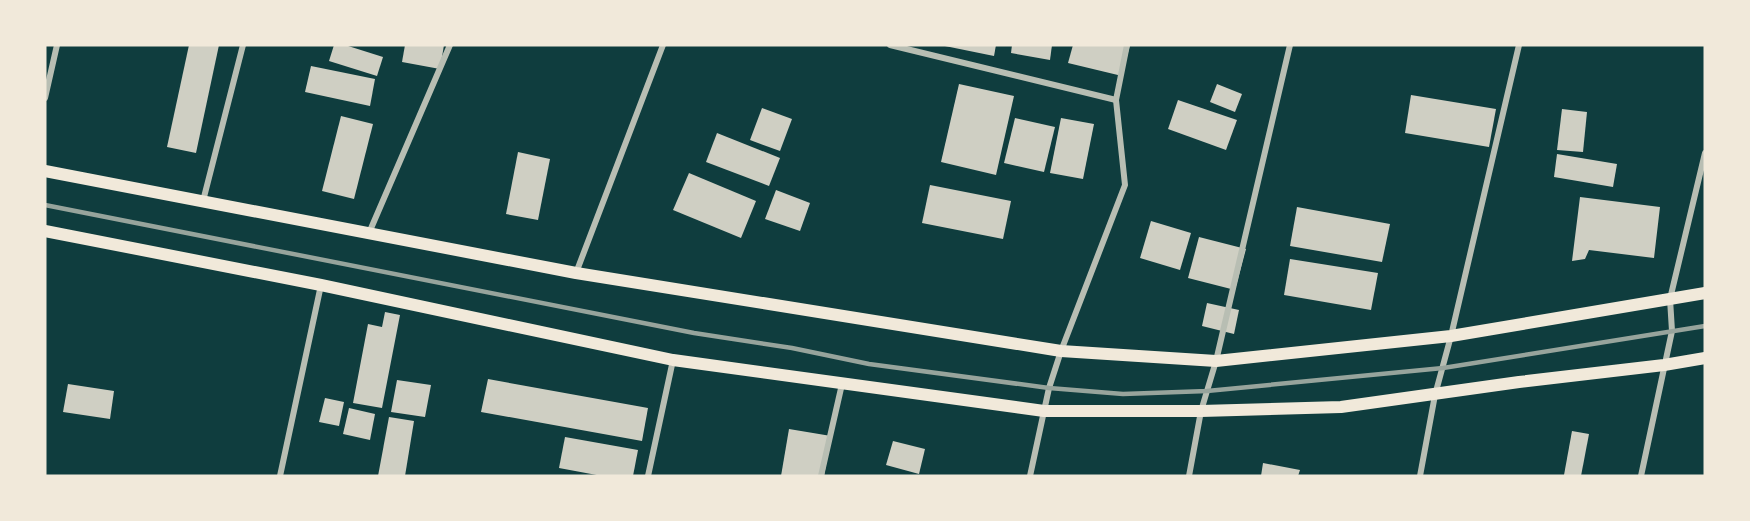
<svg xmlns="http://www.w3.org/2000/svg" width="1750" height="521" viewBox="0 0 1750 521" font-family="'Varela Round',sans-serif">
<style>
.building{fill:#cfcfc3}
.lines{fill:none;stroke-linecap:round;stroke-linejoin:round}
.minor{stroke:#b8beb3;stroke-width:6}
.secondary{stroke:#f1e9da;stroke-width:12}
.rail{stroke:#97a49c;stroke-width:4.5}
</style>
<rect width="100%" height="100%" fill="#0f3d3e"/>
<!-- building -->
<g class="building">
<polygon points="189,45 219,45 196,153 167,147"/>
<polygon points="334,45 345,45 383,57 377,76 329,61"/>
<polygon points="405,45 444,45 440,69 402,62"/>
<polygon points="940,45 996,45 994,56"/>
<polygon points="1012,45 1052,45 1050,60 1011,53"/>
<polygon points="1073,45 1130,45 1122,76 1068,63"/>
<polygon points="311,66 375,79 370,106 305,92"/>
<polygon points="959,84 1014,96 996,175 941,162"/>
<polygon points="1217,84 1242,94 1235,112 1210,102"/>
<polygon points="1411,95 1496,109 1489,147 1405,133"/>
<polygon points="1178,100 1237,120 1226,150 1168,129"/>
<polygon points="762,108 792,119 780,151 750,140"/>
<polygon points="1562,109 1587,112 1583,152 1557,150"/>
<polygon points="341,116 373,124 354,199 322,191"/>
<polygon points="1015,118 1055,127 1044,172 1004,163"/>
<polygon points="1061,118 1094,124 1083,179 1050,173"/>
<polygon points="717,133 780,158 769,186 706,162"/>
<polygon points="518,152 550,159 538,220 506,214"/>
<polygon points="1557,154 1617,164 1613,187 1554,177"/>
<polygon points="689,173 756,201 741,238 673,210"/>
<polygon points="930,185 1011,201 1003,239 922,223"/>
<polygon points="776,190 810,203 800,231 765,219"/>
<polygon points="1580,197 1660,207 1654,258 1589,250 1585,259 1572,261"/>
<polygon points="1297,207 1390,224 1382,262 1290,246"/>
<polygon points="1151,221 1191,233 1180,270 1140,258"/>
<polygon points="1199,237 1246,249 1235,290 1188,278"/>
<polygon points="1290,259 1378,273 1371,310 1284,295"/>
<polygon points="1207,303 1239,310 1234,334 1202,326"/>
<polygon points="385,312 400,315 382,408 353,403 368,324 382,327"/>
<polygon points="488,379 648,408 642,441 481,412"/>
<polygon points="397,380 431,385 425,417 391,412"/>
<polygon points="68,384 114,391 110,419 63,412"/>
<polygon points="325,398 344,402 339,426 319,422"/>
<polygon points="349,408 375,414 370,440 343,434"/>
<polygon points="389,417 414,421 405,476 378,476"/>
<polygon points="789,429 831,436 824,476 781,476"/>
<polygon points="1572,431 1589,434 1581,476 1564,475"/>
<polygon points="565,437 638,450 633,476 602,476 559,468"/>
<polygon points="893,441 925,449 919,474 886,465"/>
<polygon points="1263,463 1300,470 1298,476 1261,476"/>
</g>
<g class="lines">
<!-- minor -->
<g class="minor">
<polyline points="890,45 1116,100"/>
<polyline points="45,98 57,45"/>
<polyline points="203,201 243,45"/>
<polyline points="369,233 450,45"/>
<polyline points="576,273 663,45"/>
<polyline points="280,476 321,285"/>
<polyline points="648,476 673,360"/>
<polyline points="821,476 842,384"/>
<polyline points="1030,476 1049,388 1061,351 1125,185 1116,100 1127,45"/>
<polyline points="1189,476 1201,411 1216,361 1290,45"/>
<polyline points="1420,476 1435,395 1451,336 1519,45"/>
<polyline points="1641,476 1672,331 1670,299 1705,153"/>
</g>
<!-- secondary -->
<g class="secondary">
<polyline points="45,171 576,273 1061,351 1216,361 1451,336 1705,293"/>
<polyline points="45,231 321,285 673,360 1044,411 1201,411 1341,407 1519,382 1664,365 1705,358"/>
</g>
<!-- rail -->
<polyline class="rail" points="45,205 694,333 792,348 869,364 1049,388 1123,394 1207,391 1443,368 1705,326"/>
</g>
<!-- border -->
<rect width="1750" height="521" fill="none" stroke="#f1e9da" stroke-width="93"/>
</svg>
